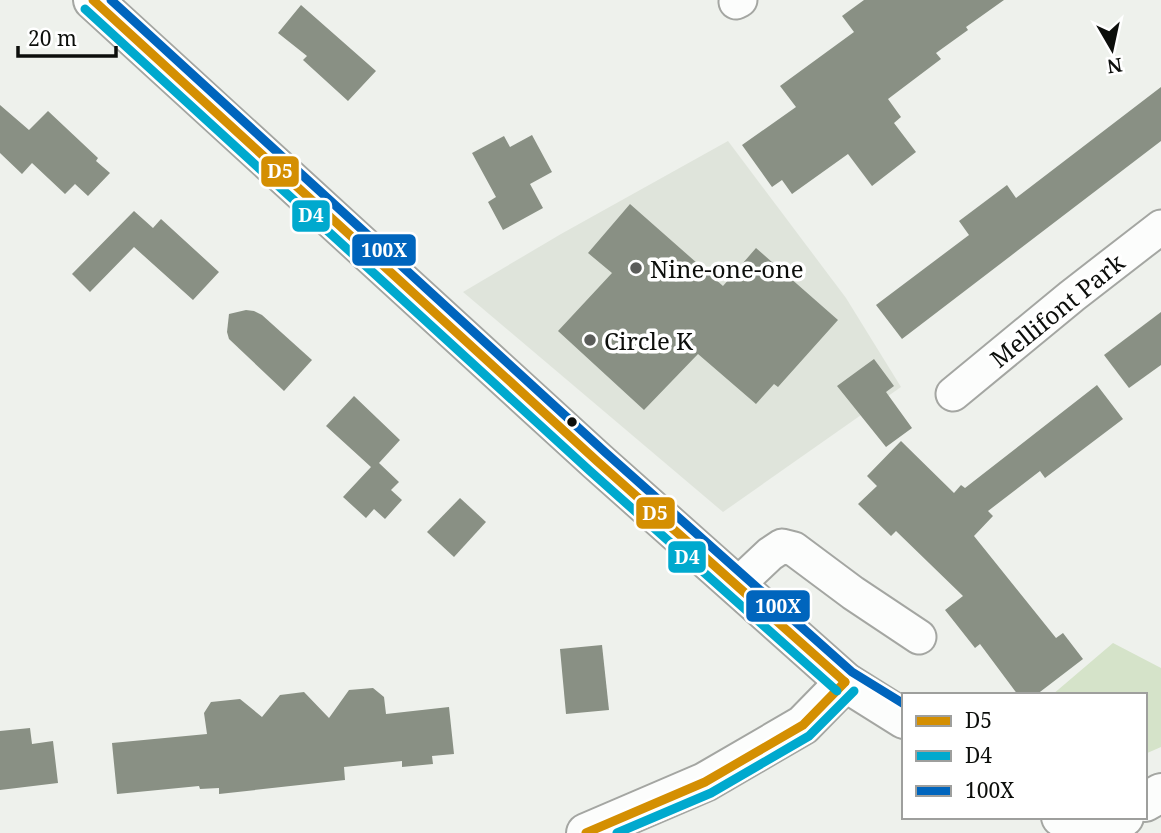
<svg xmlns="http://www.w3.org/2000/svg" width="1161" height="833" viewBox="0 0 1161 833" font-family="'Noto Serif',serif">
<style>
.built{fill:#dfe4db}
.green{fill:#d5e3c9}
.building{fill:#899084}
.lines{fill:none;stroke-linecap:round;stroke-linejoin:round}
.minor-casing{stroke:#a4a6a2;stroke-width:37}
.tertiary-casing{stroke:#a4a6a2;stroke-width:42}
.secondary-casing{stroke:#a4a6a2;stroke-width:42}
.minor{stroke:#fcfdfc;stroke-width:33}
.tertiary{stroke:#fcfdfc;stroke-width:38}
.secondary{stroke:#fcfdfc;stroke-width:38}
.bus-1-casing{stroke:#fff;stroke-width:14}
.bus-2-casing{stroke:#fff;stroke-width:14}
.bus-3-casing{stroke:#fff;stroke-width:14}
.bus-1{stroke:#d48f02;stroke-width:9}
.bus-2{stroke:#00a9ce;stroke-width:9}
.bus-3{stroke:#0065bd;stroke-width:9}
.poi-dot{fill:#5b5d5a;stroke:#fff;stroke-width:2.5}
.bus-dot{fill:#0c0e0b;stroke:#fff;stroke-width:2.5}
.labels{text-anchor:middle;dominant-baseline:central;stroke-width:7;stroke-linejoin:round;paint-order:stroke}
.poi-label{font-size:24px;fill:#0c0e0b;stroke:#fff;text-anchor:start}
.street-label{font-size:24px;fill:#0c0e0b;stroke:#fff}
.line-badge{stroke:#fff;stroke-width:2.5}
.badge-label{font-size:19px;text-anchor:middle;font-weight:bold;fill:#fff}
</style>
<rect width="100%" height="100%" fill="#eef1ec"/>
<!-- built -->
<polygon class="built" points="728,141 846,298 901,387 723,512 463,292 561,234"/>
<!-- green -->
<polygon class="green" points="1113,643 1161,668 1161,747 1145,754 1145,695 1052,695"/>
<!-- building -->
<g class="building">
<polygon points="864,0 1004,0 966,27 968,30 936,53 941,59 888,99 901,117 894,123 916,152 872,186 848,154 792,194 782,180 772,187 742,145 796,107 780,86 854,32 842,16"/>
<polygon points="301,5 376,71 348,101 303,60 307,56 278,33"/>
<polygon points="1161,87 1161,141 902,339 876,305 969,235 959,221 1007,185 1016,198"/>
<polygon points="0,105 29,130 48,111 98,158 96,161 110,173 88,196 75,184 65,194 32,163 22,174 0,153"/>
<polygon points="532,135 552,172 530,184 543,208 503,230 488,202 496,197 472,153 504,136 510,147"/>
<polygon points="630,204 723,286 756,248 838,320 778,387 774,384 756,404 698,354 644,410 558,331 612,273 588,253"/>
<polygon points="134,211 153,228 161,219 219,272 193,300 134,247 90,292 72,274"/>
<polygon points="246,310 254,311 262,315 312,360 284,391 229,339 227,332 229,314"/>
<polygon points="1161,312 1161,365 1129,388 1104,355"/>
<polygon points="874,359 894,386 886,392 912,428 886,447 837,386"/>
<polygon points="1097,385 1123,419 1045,478 1040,471 988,511 993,516 974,536 1056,638 1063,633 1083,659 1036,695 1018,695 980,644 975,648 945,610 963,596 896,531 891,536 858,504 877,486 867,476 901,441 954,493 961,485 965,488"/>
<polygon points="354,396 400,440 379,463 399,482 391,490 402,500 385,519 374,509 366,518 343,497 371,467 326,426"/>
<polygon points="460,498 486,522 454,557 427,532"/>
<polygon points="602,645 609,710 566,714 560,649"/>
<polygon points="373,688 384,697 386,714 449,707 454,754 432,756 433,764 402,767 402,761 344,767 345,780 219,794 219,788 200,789 199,786 117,794 112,743 207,734 204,713 211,702 240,699 262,717 280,695 304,692 329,718 349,690"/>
<polygon points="30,728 32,744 53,741 58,783 0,790 0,731"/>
</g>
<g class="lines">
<defs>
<g id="minor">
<polyline points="736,2 740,0"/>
<polyline points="953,394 1072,296 1161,227"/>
<polyline points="737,585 770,554 782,546 794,549 853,593 919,637"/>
</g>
<g id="tertiary">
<polyline points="1145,802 1161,793"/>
<polyline points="1103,833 1124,817"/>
</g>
<g id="secondary">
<polyline points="93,0 598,462 845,682 904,719"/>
<polyline points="1061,817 1087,833"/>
<polyline points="586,833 705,782 803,725 845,682"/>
</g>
</defs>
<!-- minor casing -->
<use href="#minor" class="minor-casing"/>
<!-- tertiary casing -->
<use href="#tertiary" class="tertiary-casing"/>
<!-- secondary casing -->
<use href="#secondary" class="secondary-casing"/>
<!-- minor -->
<use href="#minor" class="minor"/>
<!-- tertiary -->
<use href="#tertiary" class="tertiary"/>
<!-- secondary -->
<use href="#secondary" class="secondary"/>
<defs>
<g id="bus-1">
<polyline points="93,0 598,462 845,682"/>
<polyline points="586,833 705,782 803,725 845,682"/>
</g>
<g id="bus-2">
<polyline points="85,9 590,471 837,691"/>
<polyline points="617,833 711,793 809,736 854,691"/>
</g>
<polyline id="bus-3" points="111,0 606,453 852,672 904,704"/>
</defs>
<!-- bus-1 casing -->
<use href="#bus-1" class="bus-1-casing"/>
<!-- bus-2 casing -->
<use href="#bus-2" class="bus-2-casing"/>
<!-- bus-3 casing -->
<use href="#bus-3" class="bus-3-casing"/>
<!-- bus-1 -->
<use href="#bus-1" class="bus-1"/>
<!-- bus-2 -->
<use href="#bus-2" class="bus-2"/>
<!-- bus-3 -->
<use href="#bus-3" class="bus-3"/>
</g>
<!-- markers -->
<g class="poi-dot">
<circle cx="636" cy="268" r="7"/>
<circle cx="590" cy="340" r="7"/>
</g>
<circle class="bus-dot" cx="572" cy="422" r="6"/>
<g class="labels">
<!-- poi labels -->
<g class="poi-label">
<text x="650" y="268">Nine-one-one</text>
<text x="604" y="340">Circle K</text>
</g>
<!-- street labels -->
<g class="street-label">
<text transform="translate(1057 310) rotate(-39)">Mellifont Park</text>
</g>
</g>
<g class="line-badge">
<rect x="260" y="155" width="40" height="33" rx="7" fill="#d48f02"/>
<rect x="291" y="199" width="40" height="34" rx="7" fill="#00a9ce"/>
<rect x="351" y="233" width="66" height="34" rx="7" fill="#0065bd"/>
<rect x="635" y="496" width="41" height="34" rx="7" fill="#d48f02"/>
<rect x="667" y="540" width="40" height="34" rx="7" fill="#00a9ce"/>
<rect x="745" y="589" width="66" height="34" rx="7" fill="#0065bd"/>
</g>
<g class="badge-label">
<text x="280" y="178">D5</text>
<text x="311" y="222">D4</text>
<text x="384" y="257">100X</text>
<text x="655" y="520">D5</text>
<text x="687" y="564">D4</text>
<text x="778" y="613">100X</text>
</g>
<!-- legend -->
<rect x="902" y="693" width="245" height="126" fill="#ffffff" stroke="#9e9f9d" stroke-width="2"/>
<rect x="916" y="716" width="35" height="10" fill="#d48f02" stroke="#9e9f9d" stroke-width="2"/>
<text x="965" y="728" font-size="21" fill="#0c0e0b">D5</text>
<rect x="916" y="751" width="35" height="10" fill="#00a9ce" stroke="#9e9f9d" stroke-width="2"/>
<text x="965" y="763" font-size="21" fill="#0c0e0b">D4</text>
<rect x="916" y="786" width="35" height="10" fill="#0065bd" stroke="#9e9f9d" stroke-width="2"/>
<text x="965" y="798" font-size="21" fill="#0c0e0b">100X</text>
<!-- north arrow -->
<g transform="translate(1112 49) rotate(171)" stroke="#ffffff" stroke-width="5" paint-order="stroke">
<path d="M0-5L12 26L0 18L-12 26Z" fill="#0c0e0b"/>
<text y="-10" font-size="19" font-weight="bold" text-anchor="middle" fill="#0c0e0b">N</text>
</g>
<!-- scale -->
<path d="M18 46v10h98v-10" fill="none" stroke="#0c0e0b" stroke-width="3.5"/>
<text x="28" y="46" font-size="21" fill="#0c0e0b" stroke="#ffffff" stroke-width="5" paint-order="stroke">20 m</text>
</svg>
